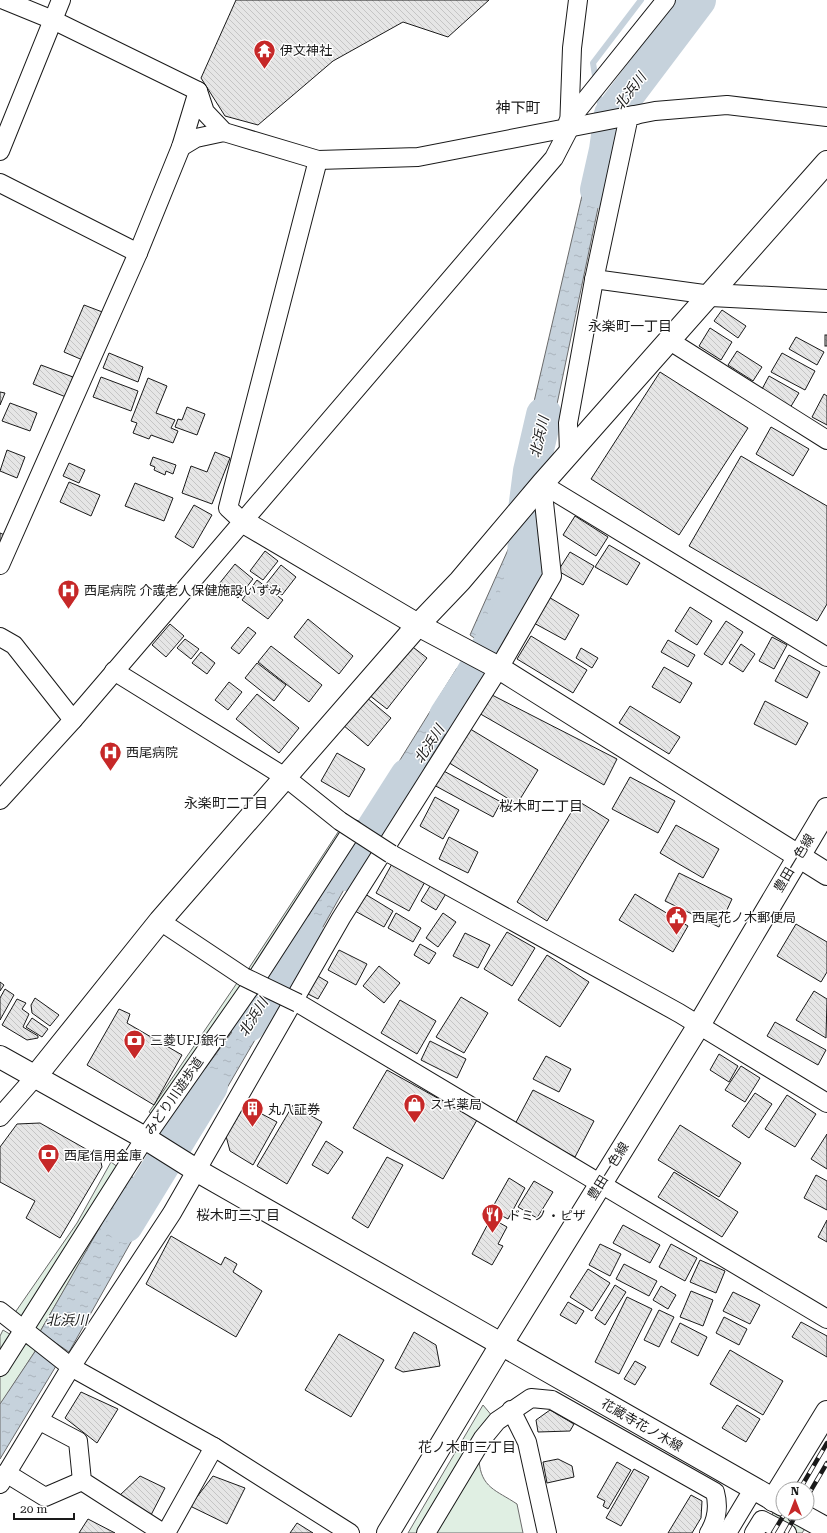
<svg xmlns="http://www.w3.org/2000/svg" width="827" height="1533" viewBox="0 0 827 1533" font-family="'Roboto Serif','Noto Sans JP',serif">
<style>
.green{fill:#e0efe3;stroke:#6a6a6a}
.water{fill:url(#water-ripples);stroke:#6a6a6a}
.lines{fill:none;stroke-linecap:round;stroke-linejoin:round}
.stream{stroke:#c6d2dc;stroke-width:6}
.river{stroke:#c6d2dc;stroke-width:36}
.building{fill:url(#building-back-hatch);stroke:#1a1a1a}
.street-casing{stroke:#1a1a1a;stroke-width:20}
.secondary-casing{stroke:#1a1a1a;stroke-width:24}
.primary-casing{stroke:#1a1a1a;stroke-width:24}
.street{stroke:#fff;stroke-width:18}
.secondary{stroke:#fff;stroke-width:22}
.primary{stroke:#fff;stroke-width:22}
.rail-casing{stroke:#1a1a1a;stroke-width:4.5}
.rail{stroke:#fff;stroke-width:3;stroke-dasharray:9;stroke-linecap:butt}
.street-bridge-casing{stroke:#1a1a1a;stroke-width:20;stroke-linecap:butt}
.street-bridge{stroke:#fff;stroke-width:18}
.labels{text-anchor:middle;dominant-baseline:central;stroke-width:3;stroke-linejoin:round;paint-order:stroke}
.poi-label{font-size:13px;fill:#1a1a1a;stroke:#fff;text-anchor:start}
.street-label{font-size:13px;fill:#1a1a1a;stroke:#fff}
.water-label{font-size:14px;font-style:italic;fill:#1a1a1a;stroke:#fff}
.neighbourhood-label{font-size:14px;fill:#1a1a1a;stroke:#fff}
.quarter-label{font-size:15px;fill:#1a1a1a;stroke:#fff}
</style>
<defs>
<pattern id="water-ripples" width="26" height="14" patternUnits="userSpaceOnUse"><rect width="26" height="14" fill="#c6d2dc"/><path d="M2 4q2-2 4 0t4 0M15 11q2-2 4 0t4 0" fill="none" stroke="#aab4bc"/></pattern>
<pattern id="building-back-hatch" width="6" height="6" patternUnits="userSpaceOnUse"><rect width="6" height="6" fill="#e6e6e6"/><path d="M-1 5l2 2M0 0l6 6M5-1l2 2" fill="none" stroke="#c5c5c5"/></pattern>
</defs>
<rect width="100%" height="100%" fill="#fff"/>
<!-- green -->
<g class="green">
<polygon points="342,826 356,836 295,939 269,986 249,968"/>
<polygon points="239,980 260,994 163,1122 149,1112"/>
<polygon points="111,1162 130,1176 41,1330 37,1335 14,1314 77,1223"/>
<polygon points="3,1330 36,1350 0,1405 0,1336"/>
<polygon points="483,1405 493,1417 423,1533 408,1533"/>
<path d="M479,1460C481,1488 496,1490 517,1504L523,1533H436Z"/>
<polygon points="776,1509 807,1526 802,1533 758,1533"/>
</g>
<!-- water -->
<g class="water">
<polygon points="683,0 707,0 624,109 604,102"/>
<polygon points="612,141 547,452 516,479 594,144"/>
<polygon points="541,512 537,579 495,652 470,635 515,534"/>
<polygon points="457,668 480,678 390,824 369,810"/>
<polygon points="356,836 369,845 292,982 275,972"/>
<polygon points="260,994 277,1002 199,1136 168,1119"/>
<polygon points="129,1176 162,1187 69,1352 40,1332 41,1330"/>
<polygon points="36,1350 56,1366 0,1459 0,1404"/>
</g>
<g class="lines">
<!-- stream -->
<g class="stream">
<polyline points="596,82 593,63 641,0"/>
<polyline points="598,91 607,149"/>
</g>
<!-- river -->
<g class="river">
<polyline points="598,190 607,150 612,114 698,0"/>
<polyline points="447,716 471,679 525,585 526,510 531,471 544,415"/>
<polyline points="346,873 408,776"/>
<polyline points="248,1024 306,934"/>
<polyline points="125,1225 210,1086"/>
</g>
</g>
<!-- building -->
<g class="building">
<polygon points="236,0 489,0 448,37 403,22 333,61 258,125 225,116 201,78"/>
<polygon points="84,305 105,313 85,361 64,352"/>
<polygon points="722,310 746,326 738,338 714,321"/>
<polygon points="710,328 732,342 721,360 699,346"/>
<rect x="825" y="335" width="2" height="11"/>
<polygon points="796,337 824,352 817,365 789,349"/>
<polygon points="737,351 762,367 753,381 728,365"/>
<polygon points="109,353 143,367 138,382 103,368"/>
<polygon points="782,353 815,371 805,390 771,372"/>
<polygon points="41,365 73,377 66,397 33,384"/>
<polygon points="660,372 748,428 679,535 591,479"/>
<polygon points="769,376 799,393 790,408 761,391"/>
<polygon points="101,377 138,391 131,411 93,397"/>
<polygon points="148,378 167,386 156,413 175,420 171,428 178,431 173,443 151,435 149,439 133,433 137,423 131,421"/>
<polygon points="0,392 5,393 0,405"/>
<polygon points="824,394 827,396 827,425 812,417"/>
<polygon points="10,403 37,413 30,431 2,421"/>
<polygon points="187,407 205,414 197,435 175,427 178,419 182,420"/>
<polygon points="771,427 809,449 793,476 756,454"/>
<polygon points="7,450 25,457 17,478 0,471"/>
<polygon points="215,452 230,458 212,504 182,493 191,466 207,472"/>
<polygon points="741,456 827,506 827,604 817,621 689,546"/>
<polygon points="153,457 176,465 173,474 166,471 165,475 154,470 155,467 150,465"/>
<polygon points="69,463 85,470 79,483 63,476"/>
<polygon points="69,482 100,495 91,516 60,502"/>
<polygon points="135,483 173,498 164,521 125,506"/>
<polygon points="194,505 212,515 193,548 175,537"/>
<polygon points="575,516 608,537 596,556 563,535"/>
<polygon points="0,533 7,536 0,553"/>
<polygon points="609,545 640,563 627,585 595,567"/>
<polygon points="265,551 278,561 263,580 250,571"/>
<polygon points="570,552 594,566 583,585 558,571"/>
<polygon points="235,564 253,579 238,598 219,584"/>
<polygon points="281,565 296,577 282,595 266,584"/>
<polygon points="257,580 283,600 268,619 242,600"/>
<polygon points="547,596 579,615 565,640 532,622"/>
<polygon points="690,607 712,621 697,645 675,631"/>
<polygon points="308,619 353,656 339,674 294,637"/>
<polygon points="726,621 743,632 722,665 704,654"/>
<polygon points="170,624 184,636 166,657 152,645"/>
<polygon points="248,627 256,633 239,654 231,648"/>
<polygon points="531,636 587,670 573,693 517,659"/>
<polygon points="772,637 787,645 774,669 759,661"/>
<polygon points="185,639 199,649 191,659 177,648"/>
<polygon points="668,640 695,655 688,667 661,652"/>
<polygon points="409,644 427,658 387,709 369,695"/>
<polygon points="741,644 755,654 743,672 729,663"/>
<polygon points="271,646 322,685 309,702 258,662"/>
<polygon points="581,648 598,658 592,668 576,658"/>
<polygon points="201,652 215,663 207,674 192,663"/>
<polygon points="789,655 820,672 807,698 775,681"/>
<polygon points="257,663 286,685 274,701 245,678"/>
<polygon points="664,667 692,683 680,703 652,687"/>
<polygon points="229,682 242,692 228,710 215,700"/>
<polygon points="257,694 299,728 279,753 236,719"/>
<polygon points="492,695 617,759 604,785 477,712"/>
<polygon points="366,697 391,718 368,746 343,725"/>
<polygon points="765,701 808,723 796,745 754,724"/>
<polygon points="630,706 680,737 669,754 619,723"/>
<polygon points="467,727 538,770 517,804 446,761"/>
<polygon points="337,753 365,769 349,797 321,781"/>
<polygon points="440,769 501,802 493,817 432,784"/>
<polygon points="630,777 675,801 658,833 612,809"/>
<polygon points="435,797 459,810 443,839 420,826"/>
<polygon points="578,801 609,820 547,921 517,902"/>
<polygon points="676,825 719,849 703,878 660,853"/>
<polygon points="449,837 478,852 468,873 439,859"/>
<polygon points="393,862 426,880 409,911 376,893"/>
<polygon points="679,873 732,899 719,927 665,901"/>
<polygon points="432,883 447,892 436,910 421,901"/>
<polygon points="365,894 393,911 384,927 355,911"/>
<polygon points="635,894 688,926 673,952 619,920"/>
<polygon points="396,913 421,928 413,942 388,928"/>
<polygon points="443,913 456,922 438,947 426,938"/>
<polygon points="796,924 827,942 827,972 821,982 777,956"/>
<polygon points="507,932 535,948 512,986 484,969"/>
<polygon points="465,933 490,945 478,968 453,956"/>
<polygon points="420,944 436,953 429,964 414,955"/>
<polygon points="339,950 367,964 356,985 328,970"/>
<polygon points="547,955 589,982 560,1027 518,1000"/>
<polygon points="379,966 400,983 384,1003 363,986"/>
<polygon points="316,975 328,982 318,999 306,993"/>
<polygon points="0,982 4,985 0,991"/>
<polygon points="5,989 14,995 0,1020 0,998"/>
<polygon points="814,991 827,999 826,1038 796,1020"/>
<polygon points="461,997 488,1013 464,1053 436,1037"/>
<polygon points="35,998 59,1015 50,1026 32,1013 31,1005"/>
<polygon points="17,999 26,1003 22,1009 29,1014 23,1027 38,1036 38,1038 27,1040 2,1025"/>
<polygon points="400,1000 436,1021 417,1054 381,1033"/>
<polygon points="119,1009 130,1014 127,1023 182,1055 154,1105 87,1065"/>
<polygon points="32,1018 48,1029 42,1037 26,1027"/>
<polygon points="775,1022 826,1050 818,1065 767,1036"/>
<polygon points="430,1041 466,1059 457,1078 421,1060"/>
<polygon points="719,1054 738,1066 729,1082 710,1070"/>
<polygon points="546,1056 571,1069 559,1092 533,1079"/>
<polygon points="741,1066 760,1078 745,1102 725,1090"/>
<polygon points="387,1070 477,1120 443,1179 353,1128"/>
<polygon points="533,1090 594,1121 575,1157 514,1126"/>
<polygon points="755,1093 772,1104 749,1138 732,1126"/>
<polygon points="787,1095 816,1114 795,1147 765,1129"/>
<polygon points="245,1105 277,1122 253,1165 230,1151 226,1136"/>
<polygon points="293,1105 322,1122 287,1184 257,1166"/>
<polygon points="40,1123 100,1157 102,1167 60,1238 26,1218 35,1201 0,1182 0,1147 17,1124"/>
<polygon points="680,1125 741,1163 719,1197 658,1160"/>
<polygon points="827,1134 827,1169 811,1159"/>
<polygon points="326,1141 343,1152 328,1174 312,1165"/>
<polygon points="387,1157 403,1165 368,1228 352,1218"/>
<polygon points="674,1172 738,1212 722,1237 658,1197"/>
<polygon points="816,1175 827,1181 827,1210 804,1198"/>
<polygon points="509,1178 525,1188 508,1219 491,1210"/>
<polygon points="534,1181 553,1192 537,1218 518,1207"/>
<polygon points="491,1218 507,1227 498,1244 503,1246 492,1265 472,1254"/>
<polygon points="827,1220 827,1242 818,1237"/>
<polygon points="623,1225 660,1245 650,1263 613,1243"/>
<polygon points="171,1236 221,1265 225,1257 237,1264 233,1272 262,1291 236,1337 146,1284"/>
<polygon points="600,1244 621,1254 610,1276 589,1265"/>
<polygon points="671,1244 697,1258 685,1281 659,1267"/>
<polygon points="700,1260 725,1271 716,1293 690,1282"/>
<polygon points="624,1264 657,1281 649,1296 616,1279"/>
<polygon points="588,1269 610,1283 592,1311 570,1297"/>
<polygon points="615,1285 626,1292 605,1325 595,1318"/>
<polygon points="661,1286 676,1295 668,1309 653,1300"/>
<polygon points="691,1291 713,1300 703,1326 680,1317"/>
<polygon points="733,1292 760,1305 750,1324 723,1311"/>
<polygon points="627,1297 652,1309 619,1374 595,1362"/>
<polygon points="568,1302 584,1311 576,1324 560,1315"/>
<polygon points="659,1310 674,1317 659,1347 644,1340"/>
<polygon points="724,1317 747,1329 739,1345 716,1333"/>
<polygon points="801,1322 827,1336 827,1357 792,1337"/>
<polygon points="680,1323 707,1337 698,1356 671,1342"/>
<polygon points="414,1332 436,1345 440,1366 403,1372 395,1368"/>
<polygon points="339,1334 384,1360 351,1417 305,1390"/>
<polygon points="730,1350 783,1381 763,1415 710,1384"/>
<polygon points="635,1361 646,1367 635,1385 624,1379"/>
<polygon points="81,1392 118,1409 97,1443 65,1418"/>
<polygon points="737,1405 760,1419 746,1442 722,1428"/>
<polygon points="550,1410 574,1424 570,1431 538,1432 536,1420"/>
<polygon points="558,1459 572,1466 574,1477 547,1483 543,1462"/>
<polygon points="617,1462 631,1470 608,1509 603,1506 605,1501 597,1497"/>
<polygon points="634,1469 649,1477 621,1526 606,1518"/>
<polygon points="140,1476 165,1488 151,1515 119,1496"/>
<polygon points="213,1476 245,1488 227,1524 190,1506"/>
<polygon points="691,1495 702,1501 701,1518 692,1533 668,1533"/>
<polygon points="88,1519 115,1533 79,1533"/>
<polygon points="297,1523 313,1533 290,1533"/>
</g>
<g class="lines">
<defs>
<g id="street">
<polyline points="4,0 53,20 198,91 205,112 224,132 318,160 418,157 655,111 727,105 827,117"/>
<polyline points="568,122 666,0"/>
<polyline points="181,147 196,138 224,132"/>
<polyline points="0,151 61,0"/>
<polyline points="0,183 138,253"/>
<polyline points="594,279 711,295"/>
<polyline points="670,341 827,440"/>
<polyline points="569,453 568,423 594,280 629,116 636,115"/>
<polyline points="542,484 827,657"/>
<polyline points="242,521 228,508 318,160"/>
<polyline points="0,565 138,253 181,147 198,91"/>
<polyline points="0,637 14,645 73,720"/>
<polyline points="114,671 285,777 340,821"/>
<polyline points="0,800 73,720 554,158 569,129 572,48 578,0"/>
<polyline points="391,854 679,1013 827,1103"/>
<polyline points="160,921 244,977"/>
<polyline points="298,1003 827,1319"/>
<polyline points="0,1117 35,1077"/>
<polyline points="0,1311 71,1367 214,1447 350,1533"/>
<polyline points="0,1367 145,1138 254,982 353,829"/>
<polyline points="511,1410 527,1442 547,1533"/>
<polyline points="40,1421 78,1441 82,1481 163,1533"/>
<polyline points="6,1473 45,1497 82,1481"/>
<polyline points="0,1484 71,1367 172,1213 341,918 499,668 552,576 542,484"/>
<polyline points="166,1533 214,1447"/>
<path d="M426,1533L483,1438L497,1421L531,1398L552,1400L715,1492C719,1507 717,1520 709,1533"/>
<polyline points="727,1533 754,1488"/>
<polyline points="754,1533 762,1520 787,1533"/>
</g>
<g id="secondary">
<polyline points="711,295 827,301"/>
<polyline points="242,521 418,625 499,668 827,874"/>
<polyline points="0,1057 145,1138 196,1170 783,1505"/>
<polyline points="35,1077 160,921 418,625 460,581 542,484 827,162"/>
<polyline points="773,1500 827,1412"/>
<polyline points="798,1513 827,1529"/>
</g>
<polyline id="primary" points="388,1533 501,1345 699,1025 827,809"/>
</defs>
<!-- street casing -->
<use href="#street" class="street-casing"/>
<!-- secondary casing -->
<use href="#secondary" class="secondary-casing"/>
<!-- primary casing -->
<use href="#primary" class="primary-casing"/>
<!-- street -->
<use href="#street" class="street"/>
<!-- secondary -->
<use href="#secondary" class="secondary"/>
<!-- primary -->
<use href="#primary" class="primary"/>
<defs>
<g id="rail">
<polyline points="800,1489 827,1443"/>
<polyline points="807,1497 827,1463"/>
<polyline points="773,1533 785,1513"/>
<polyline points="786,1533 797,1513"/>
</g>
</defs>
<!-- rail casing -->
<use href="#rail" class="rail-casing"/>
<!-- rail -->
<use href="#rail" class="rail"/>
<defs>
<g id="street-bridge">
<polyline points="340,821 391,854"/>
<polyline points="244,977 298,1003"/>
</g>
</defs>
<!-- street-bridge casing -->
<use href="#street-bridge" class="street-bridge-casing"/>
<!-- street-bridge -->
<use href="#street-bridge" class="street-bridge"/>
</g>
<!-- icons -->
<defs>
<symbol id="temple-pin" viewBox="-11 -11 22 30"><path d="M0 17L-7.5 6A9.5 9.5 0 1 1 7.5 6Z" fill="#c62828" stroke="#fff"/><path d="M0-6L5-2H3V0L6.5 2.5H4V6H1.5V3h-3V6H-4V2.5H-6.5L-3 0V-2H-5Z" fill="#fff"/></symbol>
<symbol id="hospital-pin" viewBox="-11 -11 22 30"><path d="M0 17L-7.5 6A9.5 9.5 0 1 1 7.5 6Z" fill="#c62828" stroke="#fff"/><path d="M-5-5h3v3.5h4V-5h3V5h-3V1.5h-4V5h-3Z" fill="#fff"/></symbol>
<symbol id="civic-pin" viewBox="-11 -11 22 30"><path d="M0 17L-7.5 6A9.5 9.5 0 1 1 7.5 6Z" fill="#c62828" stroke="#fff"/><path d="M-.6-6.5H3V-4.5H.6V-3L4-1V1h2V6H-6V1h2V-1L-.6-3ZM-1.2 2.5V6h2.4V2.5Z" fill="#fff"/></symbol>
<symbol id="bank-pin" viewBox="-11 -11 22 30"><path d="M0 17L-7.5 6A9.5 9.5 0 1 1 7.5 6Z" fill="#c62828" stroke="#fff"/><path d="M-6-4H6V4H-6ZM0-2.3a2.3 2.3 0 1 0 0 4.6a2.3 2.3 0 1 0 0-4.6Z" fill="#fff"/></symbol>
<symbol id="shop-pin" viewBox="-11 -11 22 30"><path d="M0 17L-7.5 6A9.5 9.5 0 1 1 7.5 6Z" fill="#c62828" stroke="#fff"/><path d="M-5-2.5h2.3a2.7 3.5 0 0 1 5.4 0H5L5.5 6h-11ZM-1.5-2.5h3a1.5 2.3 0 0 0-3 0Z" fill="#fff"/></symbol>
<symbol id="building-pin" viewBox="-11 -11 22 30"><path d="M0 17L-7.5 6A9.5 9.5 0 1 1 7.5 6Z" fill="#c62828" stroke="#fff"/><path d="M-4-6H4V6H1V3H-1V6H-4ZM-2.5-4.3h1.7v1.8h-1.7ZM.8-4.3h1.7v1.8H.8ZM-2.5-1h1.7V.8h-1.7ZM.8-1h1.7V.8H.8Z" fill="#fff"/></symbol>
<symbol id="restaurant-pin" viewBox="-11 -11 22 30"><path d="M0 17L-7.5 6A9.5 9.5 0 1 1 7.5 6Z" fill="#c62828" stroke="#fff"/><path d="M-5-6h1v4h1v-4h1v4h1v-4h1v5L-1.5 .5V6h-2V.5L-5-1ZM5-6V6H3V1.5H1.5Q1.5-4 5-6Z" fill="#fff"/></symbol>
</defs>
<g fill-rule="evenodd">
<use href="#temple-pin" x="252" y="38" width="25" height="34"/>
<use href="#hospital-pin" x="56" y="578" width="25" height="34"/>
<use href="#hospital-pin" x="98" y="740" width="25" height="34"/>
<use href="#civic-pin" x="664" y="904" width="25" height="34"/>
<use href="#bank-pin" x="122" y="1028" width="25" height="34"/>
<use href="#shop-pin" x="402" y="1092" width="25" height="34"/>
<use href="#building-pin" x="240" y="1096" width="25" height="34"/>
<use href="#bank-pin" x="36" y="1142" width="25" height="34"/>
<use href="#restaurant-pin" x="480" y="1202" width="25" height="34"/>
</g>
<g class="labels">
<!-- poi labels -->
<g class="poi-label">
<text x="280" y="50">伊文神社</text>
<text x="84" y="590">西尾病院 介護老人保健施設いずみ</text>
<text x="126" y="752">西尾病院</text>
<text x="692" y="917">西尾花ノ木郵便局</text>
<text x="150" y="1040">三菱UFJ銀行</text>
<text x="430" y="1104">スギ薬局</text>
<text x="268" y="1109">丸八証券</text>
<text x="64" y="1155">西尾信用金庫</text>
<text x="508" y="1215">ドミノ・ピザ</text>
</g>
<!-- street labels -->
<g class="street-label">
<text transform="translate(794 863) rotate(-59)">豊田一色線</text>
<text transform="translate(174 1096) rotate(-55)">みどり川遊歩道</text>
<text transform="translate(608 1171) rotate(-58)">豊田一色線</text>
<text transform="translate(642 1425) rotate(30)">花蔵寺花ノ木線</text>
</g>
<!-- water labels -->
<g class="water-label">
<text transform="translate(630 91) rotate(-53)">北浜川</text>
<text transform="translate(539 437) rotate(-77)">北浜川</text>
<text transform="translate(429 744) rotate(-57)">北浜川</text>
<text transform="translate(253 1017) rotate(-58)">北浜川</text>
<text x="67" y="1320">北浜川</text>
</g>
<!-- neighbourhood labels -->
<g class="neighbourhood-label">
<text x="630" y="326">永楽町一丁目</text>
<text x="226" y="803">永楽町二丁目</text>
<text x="541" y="806">桜木町二丁目</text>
<text x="238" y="1215">桜木町三丁目</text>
<text x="467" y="1447">花ノ木町三丁目</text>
</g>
<!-- quarter labels -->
<g class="quarter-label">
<text x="518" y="108">神下町</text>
</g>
</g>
<!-- north arrow -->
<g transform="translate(795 1501)"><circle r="19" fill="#ffffff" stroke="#a3a3a3"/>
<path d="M0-3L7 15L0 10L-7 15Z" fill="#c62828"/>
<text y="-6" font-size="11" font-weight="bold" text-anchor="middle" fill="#1a1a1a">N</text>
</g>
<!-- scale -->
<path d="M14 1513v6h60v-6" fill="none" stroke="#1a1a1a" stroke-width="2"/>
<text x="20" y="1513" font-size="12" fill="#1a1a1a" stroke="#ffffff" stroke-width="3" paint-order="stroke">20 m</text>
</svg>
